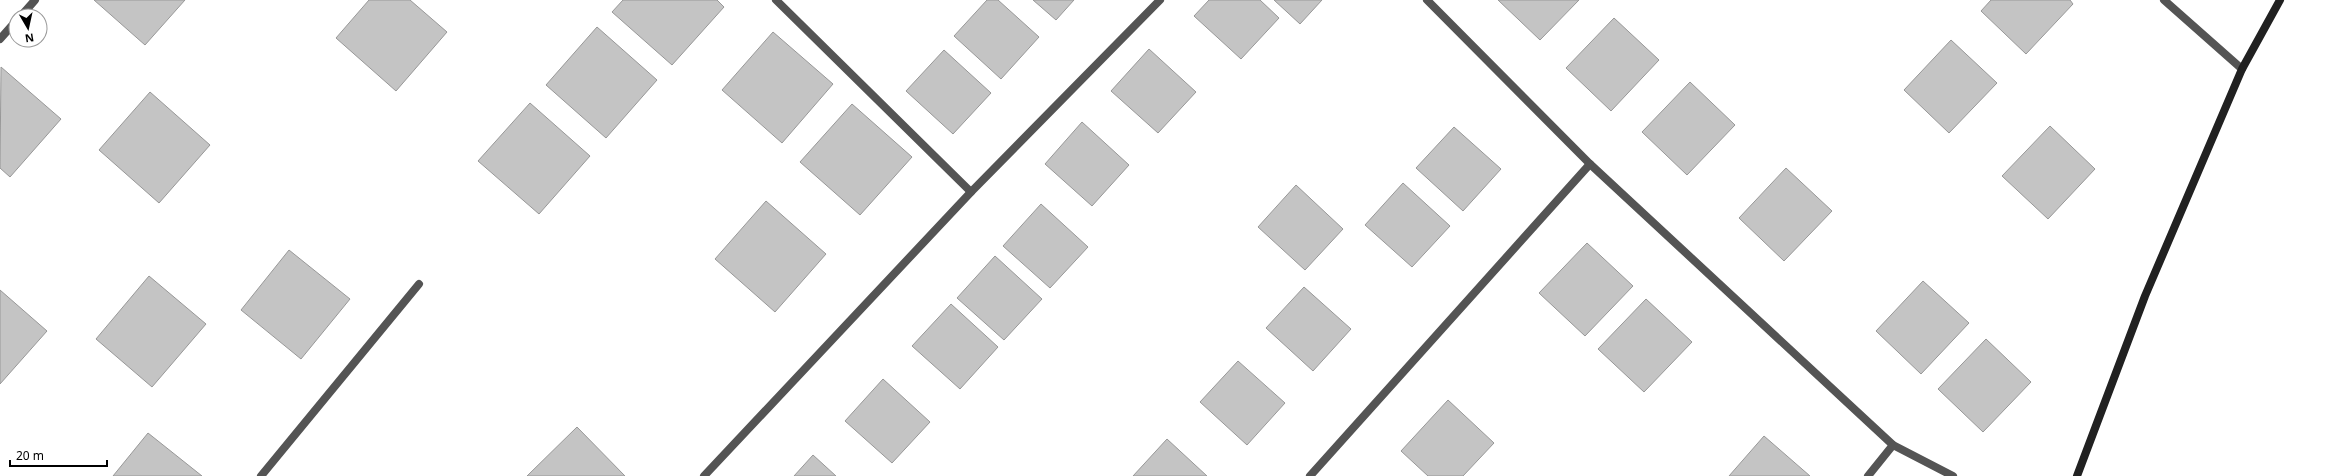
<svg xmlns="http://www.w3.org/2000/svg" width="2325" height="476" viewBox="0 0 2325 476" font-family="'Noto Sans',sans-serif">
<style>
.building{fill:#c4c4c4;stroke:#989898}
.lines{fill:none;stroke-linecap:round;stroke-linejoin:round}
.street{stroke:#545454;stroke-width:8}
.secondary{stroke:#212121;stroke-width:8}
</style>
<rect width="100%" height="100%" fill="#fff"/>
<!-- building -->
<g class="building">
<polygon points="94,0 185,0 145,45"/>
<polygon points="369,0 410,0 447,32 396,91 336,38"/>
<polygon points="623,0 717,0 724,7 672,65 612,12"/>
<polygon points="987,0 998,0 1039,37 1001,79 954,36"/>
<polygon points="1033,0 1074,0 1056,20"/>
<polygon points="1209,0 1260,0 1279,18 1241,59 1194,16"/>
<polygon points="1274,0 1322,0 1300,24"/>
<polygon points="1498,0 1579,0 1540,40"/>
<polygon points="1991,0 2070,0 2073,4 2026,54 1981,11"/>
<polygon points="1614,18 1659,60 1611,111 1566,68"/>
<polygon points="597,27 657,80 606,138 546,85"/>
<polygon points="773,32 833,84 782,143 722,90"/>
<polygon points="1951,40 1997,83 1949,133 1904,90"/>
<polygon points="1149,49 1196,92 1158,133 1111,91"/>
<polygon points="944,50 991,93 953,134 906,91"/>
<polygon points="1,67 61,119 10,177 0,168"/>
<polygon points="1690,82 1735,125 1687,175 1642,132"/>
<polygon points="150,92 210,145 159,203 99,150"/>
<polygon points="530,103 590,156 539,214 478,161"/>
<polygon points="852,104 912,157 860,215 800,162"/>
<polygon points="1082,122 1129,165 1092,206 1045,164"/>
<polygon points="2050,126 2095,169 2048,219 2002,176"/>
<polygon points="1454,127 1501,169 1463,211 1416,168"/>
<polygon points="1786,168 1832,211 1784,261 1739,218"/>
<polygon points="1403,183 1450,226 1412,267 1365,225"/>
<polygon points="1296,185 1343,229 1305,270 1258,227"/>
<polygon points="766,201 826,254 775,312 715,259"/>
<polygon points="1041,204 1088,247 1050,288 1003,246"/>
<polygon points="1587,243 1633,286 1585,336 1539,293"/>
<polygon points="289,250 350,299 301,359 241,310"/>
<polygon points="995,256 1042,299 1004,340 957,298"/>
<polygon points="149,276 206,324 152,387 96,339"/>
<polygon points="1923,281 1969,323 1921,374 1876,331"/>
<polygon points="1304,287 1351,329 1313,371 1266,328"/>
<polygon points="0,290 47,331 0,384"/>
<polygon points="1646,299 1692,342 1644,392 1598,349"/>
<polygon points="951,304 998,347 960,389 912,346"/>
<polygon points="1986,339 2031,382 1983,432 1938,389"/>
<polygon points="1238,361 1285,403 1247,445 1200,402"/>
<polygon points="883,379 930,422 892,463 845,421"/>
<polygon points="1448,400 1494,443 1463,476 1428,476 1401,451"/>
<polygon points="577,427 625,476 527,476"/>
<polygon points="148,433 202,476 113,476"/>
<polygon points="1764,436 1810,476 1729,476"/>
<polygon points="1167,439 1207,476 1133,476"/>
<polygon points="813,455 836,476 794,476"/>
</g>
<g class="lines">
<!-- street -->
<g class="street">
<polyline points="776,0 971,192"/>
<polyline points="1427,0 1590,164 1893,445 1953,476"/>
<polyline points="2164,0 2242,69"/>
<polyline points="21,16 35,0"/>
<polyline points="0,39 16,21"/>
<polyline points="261,476 419,284"/>
<polyline points="704,476 971,192 1160,0"/>
<polyline points="1310,476 1590,164"/>
<polyline points="1868,476 1893,445"/>
</g>
<!-- secondary -->
<polyline class="secondary" points="2077,476 2145,296 2242,69 2280,0"/>
</g>
<!-- north arrow -->
<g transform="translate(28 28) rotate(171)"><circle r="19" fill="#ffffff" stroke="#999999"/>
<path d="M0-3L7 15L0 10L-7 15Z" fill="#000000"/>
<text y="-6" font-size="11" font-weight="bold" text-anchor="middle" fill="#000000">N</text>
</g>
<!-- scale -->
<path d="M10 460v6h97v-6" fill="none" stroke="#000000" stroke-width="2"/>
<text x="16" y="460" font-size="12" fill="#000000" stroke="#ffffff" stroke-width="3" paint-order="stroke">20 m</text>
</svg>
